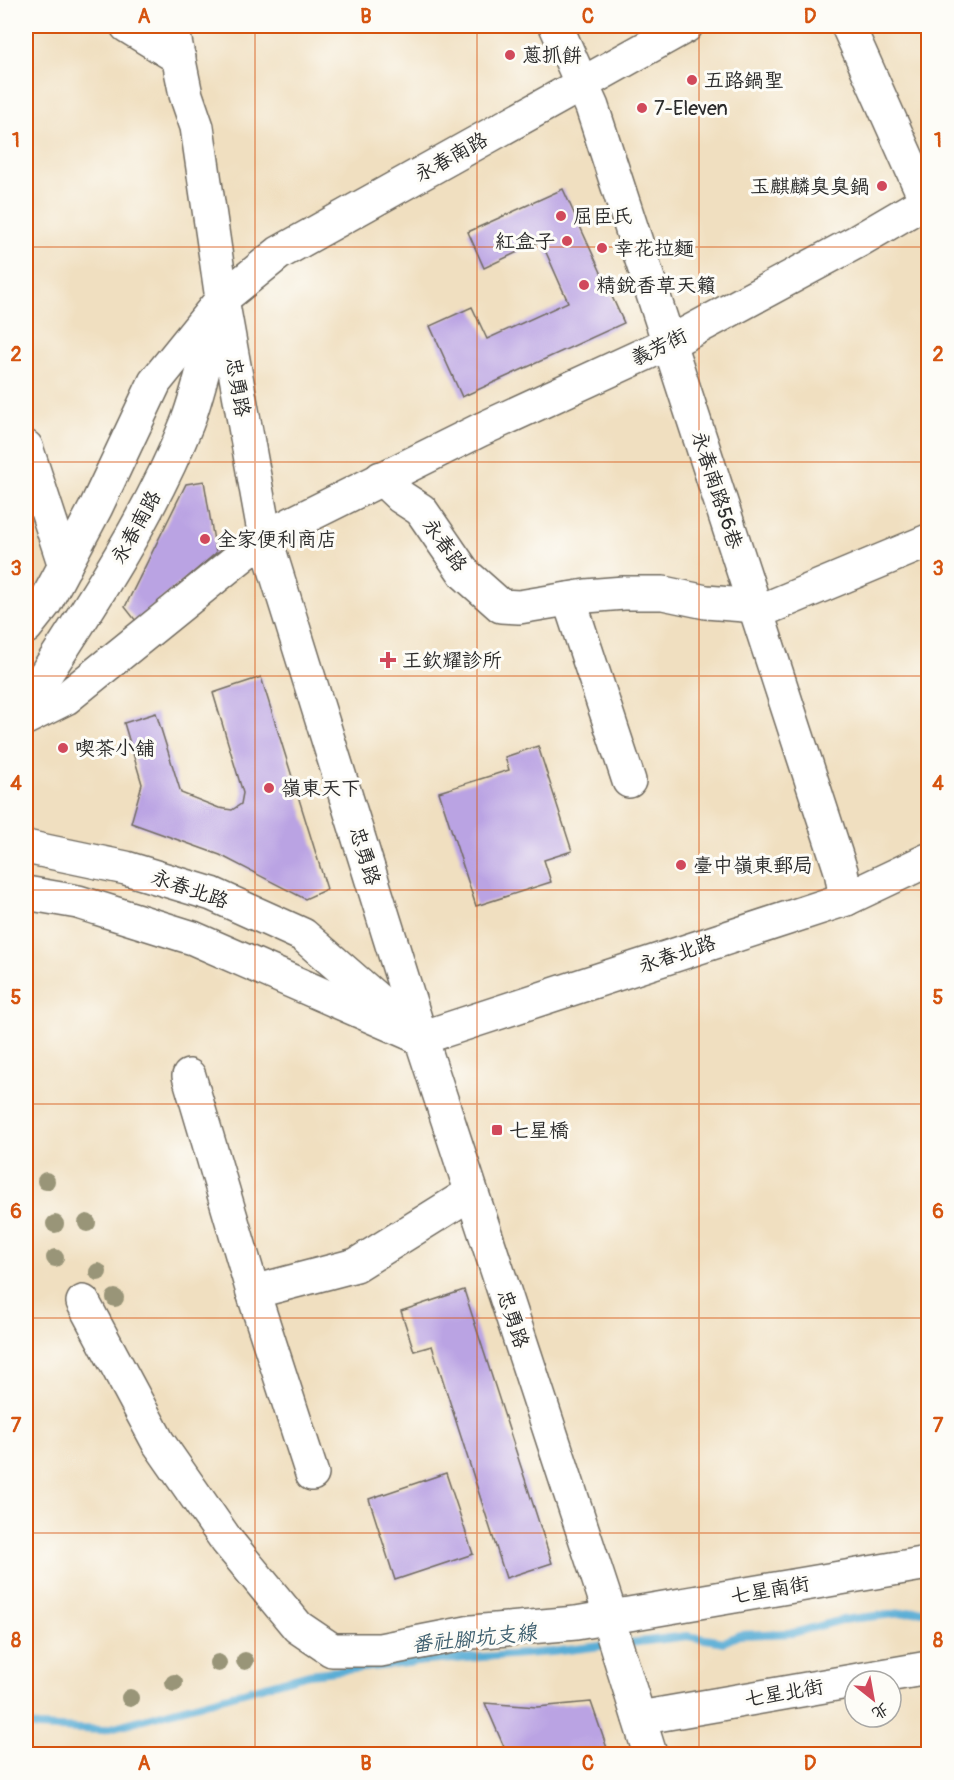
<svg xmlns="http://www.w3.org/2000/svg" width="954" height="1780" viewBox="0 0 954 1780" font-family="Pangolin,'LXGW WenKai TC',sans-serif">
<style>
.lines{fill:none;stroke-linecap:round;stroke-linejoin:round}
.stream{stroke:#5aadd5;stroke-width:8}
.building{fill:#baa3e3}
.minor-casing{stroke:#706a5f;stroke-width:36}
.major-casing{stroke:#706a5f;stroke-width:36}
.minor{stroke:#fff;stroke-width:33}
.major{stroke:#fff;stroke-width:33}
.tree{fill:#999578}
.grid{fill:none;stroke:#d5540f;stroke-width:1.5;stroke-opacity:0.55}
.poi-dot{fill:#d1495b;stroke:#fdfcf7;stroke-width:2}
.labels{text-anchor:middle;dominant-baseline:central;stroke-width:6;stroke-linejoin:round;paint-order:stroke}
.poi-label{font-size:20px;fill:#2b2b2b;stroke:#fdfcf7;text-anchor:start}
.street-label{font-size:20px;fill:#2b2b2b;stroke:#fdfcf7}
.water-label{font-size:21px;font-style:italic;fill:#3e5f6f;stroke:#fdfcf7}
.neatline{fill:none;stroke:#d5540f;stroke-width:2}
.grid-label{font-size:20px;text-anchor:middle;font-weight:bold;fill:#d5540f}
</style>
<rect width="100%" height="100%" fill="#fdfcf7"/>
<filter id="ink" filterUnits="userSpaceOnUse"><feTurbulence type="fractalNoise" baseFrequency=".0167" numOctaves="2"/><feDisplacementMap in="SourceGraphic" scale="12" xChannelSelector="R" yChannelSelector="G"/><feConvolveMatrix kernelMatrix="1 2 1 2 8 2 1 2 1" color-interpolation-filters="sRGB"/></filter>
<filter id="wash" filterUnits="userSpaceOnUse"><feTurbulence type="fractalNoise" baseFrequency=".008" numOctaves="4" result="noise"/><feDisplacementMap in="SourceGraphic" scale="24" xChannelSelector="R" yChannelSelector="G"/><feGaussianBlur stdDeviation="1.35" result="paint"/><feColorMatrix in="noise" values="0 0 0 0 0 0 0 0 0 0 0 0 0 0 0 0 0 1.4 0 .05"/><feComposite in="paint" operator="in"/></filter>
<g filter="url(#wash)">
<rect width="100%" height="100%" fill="#f0dfc0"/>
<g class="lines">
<!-- stream -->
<g class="stream">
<polyline points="622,1644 687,1636 724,1642 739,1635 793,1633 842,1620 928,1610"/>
<polyline points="26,1723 37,1727 103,1730 309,1674 425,1661 552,1652 609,1645"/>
</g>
</g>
<g id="blocks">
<!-- building -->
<g class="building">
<polygon points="563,189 624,323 462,397 430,326 472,307 487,339 568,302 541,241 484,268 468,232"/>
<polygon points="204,481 216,553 136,621 125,607 186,484"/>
<polygon points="261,677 327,889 305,899 220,855 131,823 142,784 124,723 156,713 181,793 219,808 232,810 241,804 243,793 213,693"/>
<polygon points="538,746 572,851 544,860 551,882 476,906 439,792 509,770 505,757"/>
<polygon points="464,1290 552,1563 506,1578 432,1346 414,1351 401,1311"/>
<polygon points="446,1473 473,1554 395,1580 369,1499"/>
<polygon points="591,1702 609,1754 507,1754 485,1703 537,1707"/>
</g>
</g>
</g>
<g filter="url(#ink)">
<use href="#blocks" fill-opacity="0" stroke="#706a5f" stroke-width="1.5"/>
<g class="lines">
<defs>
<g id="minor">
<polyline points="127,26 179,58"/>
<polyline points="556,26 592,107 841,871 846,899"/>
<polyline points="848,26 928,205"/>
<polyline points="26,447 65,566"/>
<polyline points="381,478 401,497 421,510 465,574 501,606 519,607 586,596 624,593 663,593 706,602 770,607 928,541"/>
<polyline points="569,599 629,781"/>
<polyline points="26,627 45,603 96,507 155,382 222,299 279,253 686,26"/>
<path d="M26,704C85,614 147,523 187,423C200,389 208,348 218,313"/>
<polyline points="26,718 66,698 265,537 480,430 669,343 858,241 928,200"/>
<polyline points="26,847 126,868 212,894 303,935 397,1017"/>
<polyline points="26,893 78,902 193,938 421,1038 846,899 928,860"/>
<polyline points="189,1076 253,1292 312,1474"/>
<polyline points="253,1292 356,1265 471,1193"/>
<polyline points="83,1302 158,1442 227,1541 298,1627 332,1650 380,1650 472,1632 576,1623 928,1563"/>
<polyline points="639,1718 928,1668"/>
</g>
<polyline id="major" points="172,26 186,95 197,127 222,299 265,537 421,1038 611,1617 613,1635 650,1754"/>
</defs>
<!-- minor casing -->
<use href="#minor" class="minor-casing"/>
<!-- major casing -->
<use href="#major" class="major-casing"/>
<!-- minor -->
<use href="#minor" class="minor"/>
<!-- major -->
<use href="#major" class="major"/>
</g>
<!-- trees -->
<g class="tree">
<circle cx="46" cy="1181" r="9"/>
<circle cx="87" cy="1223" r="9"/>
<circle cx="55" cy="1224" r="9"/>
<circle cx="55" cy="1258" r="9"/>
<circle cx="98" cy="1272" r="9"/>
<circle cx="115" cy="1298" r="9"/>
<circle cx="245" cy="1661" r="9"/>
<circle cx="218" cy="1663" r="9"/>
<circle cx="174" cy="1683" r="9"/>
<circle cx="130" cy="1698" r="9"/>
</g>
</g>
<!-- grid -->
<path class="grid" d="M255,26V1754M477,26V1754M699,26V1754M26,247H928M26,462H928M26,676H928M26,890H928M26,1104H928M26,1318H928M26,1533H928"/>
<!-- markers -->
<g class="poi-dot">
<circle cx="510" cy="55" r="6"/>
<circle cx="692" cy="80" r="6"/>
<circle cx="642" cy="108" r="6"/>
<circle cx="882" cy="186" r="6"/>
<circle cx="561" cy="216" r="6"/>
<circle cx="567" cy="241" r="6"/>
<circle cx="602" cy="248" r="6"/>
<circle cx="584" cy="285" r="6"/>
<circle cx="205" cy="539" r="6"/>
<path d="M385 651h6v6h6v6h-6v6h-6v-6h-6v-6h6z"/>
<circle cx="63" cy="748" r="6"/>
<circle cx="269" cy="788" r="6"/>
<circle cx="681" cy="865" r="6"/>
<rect x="491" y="1124" width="12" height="12" rx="3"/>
</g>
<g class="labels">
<!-- poi labels -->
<g class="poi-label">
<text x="522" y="55">蔥抓餅</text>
<text x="704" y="80">五路鍋聖</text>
<text x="654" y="108">7-Eleven</text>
<text x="870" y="186" text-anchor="end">玉麒麟臭臭鍋</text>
<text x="573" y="216">屈臣氏</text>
<text x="555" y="241" text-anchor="end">紅盒子</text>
<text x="614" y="248">幸花拉麵</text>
<text x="596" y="285">精銳香草天籟</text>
<text x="217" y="539">全家便利商店</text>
<text x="402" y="660">王欽耀診所</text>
<text x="75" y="748">喫茶小舖</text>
<text x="281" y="788">嶺東天下</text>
<text x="693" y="865">臺中嶺東郵局</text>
<text x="509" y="1130">七星橋</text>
</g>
<!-- street labels -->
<g class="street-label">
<text transform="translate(451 157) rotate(-29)">永春南路</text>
<text transform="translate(659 347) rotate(-26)">義芳街</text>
<text transform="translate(238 387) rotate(80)">忠勇路</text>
<text transform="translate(717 490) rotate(72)">永春南路56巷</text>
<text transform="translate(136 527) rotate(-61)">永春南路</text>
<text transform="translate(445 545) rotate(54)">永春路</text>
<text transform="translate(365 856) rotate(73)">忠勇路</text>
<text transform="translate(190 889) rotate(19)">永春北路</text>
<text transform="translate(677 954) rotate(-18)">永春北路</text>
<text transform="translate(513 1319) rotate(72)">忠勇路</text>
<text transform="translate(770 1590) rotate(-10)">七星南街</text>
<text transform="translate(784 1693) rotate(-10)">七星北街</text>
</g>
<!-- water labels -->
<g class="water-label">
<text transform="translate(474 1639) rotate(-6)">番社腳坑支線</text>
</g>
</g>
<!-- margin -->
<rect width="954" height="1780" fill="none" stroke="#fdfcf7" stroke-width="66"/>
<!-- north arrow -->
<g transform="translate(873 1699) rotate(149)"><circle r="28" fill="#fdfcf7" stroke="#a9a8a5" stroke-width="1.5"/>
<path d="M0-4.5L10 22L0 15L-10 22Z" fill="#d1495b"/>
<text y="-9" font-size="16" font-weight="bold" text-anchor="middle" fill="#2b2b2b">北</text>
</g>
<rect x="33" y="33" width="888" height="1714" class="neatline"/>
<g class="grid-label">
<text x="144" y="23">A</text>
<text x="366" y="23">B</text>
<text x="588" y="23">C</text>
<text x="810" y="23">D</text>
<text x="16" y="147">1</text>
<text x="938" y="147">1</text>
<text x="16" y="361">2</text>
<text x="938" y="361">2</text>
<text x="16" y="575">3</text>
<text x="938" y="575">3</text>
<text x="16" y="790">4</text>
<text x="938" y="790">4</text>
<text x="16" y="1004">5</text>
<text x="938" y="1004">5</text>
<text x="16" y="1218">6</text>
<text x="938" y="1218">6</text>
<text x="16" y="1432">7</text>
<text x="938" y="1432">7</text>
<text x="16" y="1647">8</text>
<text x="938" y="1647">8</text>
<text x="144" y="1770">A</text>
<text x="366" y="1770">B</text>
<text x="588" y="1770">C</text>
<text x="810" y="1770">D</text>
</g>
</svg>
